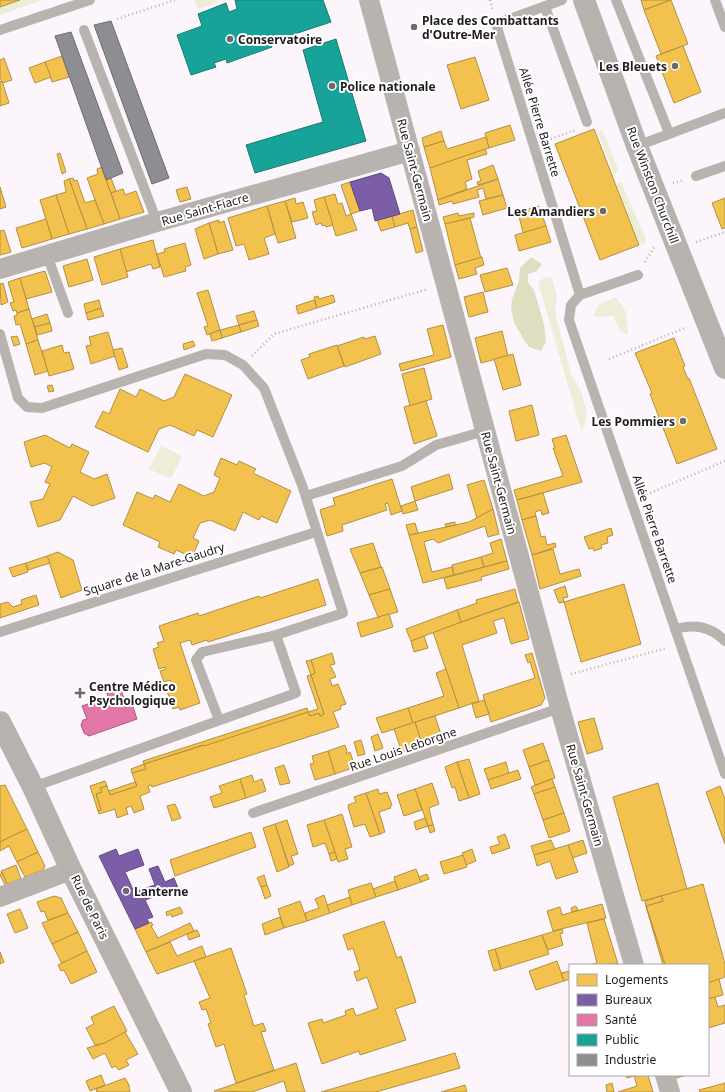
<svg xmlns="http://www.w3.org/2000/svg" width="725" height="1092" viewBox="0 0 725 1092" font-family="'Noto Sans',sans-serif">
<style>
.green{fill:#eeeed8}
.forest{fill:#dedec0}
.homes{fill:#f2c14e;stroke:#b39040}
.offices{fill:#7b5ea7;stroke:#604a7e}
.health{fill:#e377a8;stroke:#a85c7f}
.public{fill:#17a398;stroke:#1a7b74}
.industry{fill:#8d8d92;stroke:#6c6b70}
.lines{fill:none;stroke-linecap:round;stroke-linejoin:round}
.path{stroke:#b6b1af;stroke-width:2.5;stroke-dasharray:1 3;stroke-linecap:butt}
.lane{stroke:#b9b3b0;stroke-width:10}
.street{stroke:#b9b3b0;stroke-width:20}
.secondary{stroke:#b8b2af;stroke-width:22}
.poi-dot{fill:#6d696d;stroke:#fff;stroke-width:1.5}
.labels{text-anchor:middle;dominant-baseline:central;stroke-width:4;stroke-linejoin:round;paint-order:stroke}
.poi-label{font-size:12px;font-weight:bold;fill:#201d20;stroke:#fff;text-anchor:start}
.street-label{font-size:12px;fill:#201d20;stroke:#fff}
</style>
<rect width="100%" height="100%" fill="#fcf6fc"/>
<!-- green -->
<g class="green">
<polygon points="20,0 43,0 0,15 0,7"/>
<polygon points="194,0 217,0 218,2 198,9"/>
<polygon points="602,129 618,169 616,173 613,173 598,133"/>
<polygon points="621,182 646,239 644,245 639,242 616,183"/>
<polygon points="545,277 552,278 557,296 555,309 557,320 572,377 581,391 587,412 583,430 581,430 539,286 539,282"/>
<polygon points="616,297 626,312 628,332 626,334 620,330 613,316 597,317 594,315 598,305"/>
<polygon points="161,445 182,456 171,479 149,469"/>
</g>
<!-- forest -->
<polygon class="forest" points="531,257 542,264 537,271 528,274 528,283 534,290 544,324 546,342 541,351 529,347 524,340 514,322 511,309 512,299 519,281 520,268"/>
<!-- homes -->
<g class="homes">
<polygon points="0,0 20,0 0,7"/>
<polygon points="641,0 671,0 644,10"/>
<polygon points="671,0 688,44 661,54 644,10"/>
<polygon points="683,46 701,92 674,103 656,56"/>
<polygon points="62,56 69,77 52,82 45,62"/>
<polygon points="475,57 489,100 461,109 447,65"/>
<polygon points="4,58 12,80 2,83 0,76 0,60"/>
<polygon points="45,62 51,77 35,83 29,68"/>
<polygon points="2,81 9,103 0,106 0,82"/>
<polygon points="510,125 515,140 489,148 485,133"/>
<polygon points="594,129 639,245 600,260 555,144"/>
<polygon points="441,131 444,141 424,147 422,138"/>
<polygon points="486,137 489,148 430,168 424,147 444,141 447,149"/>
<polygon points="485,149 487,154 467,160 472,179 465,182 467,189 438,200 430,168"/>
<polygon points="60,153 66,172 62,174 57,154"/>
<polygon points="493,165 498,179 478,185 477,182 481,181 478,171"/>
<polygon points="102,167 120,219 104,224 87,178 98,174 97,169"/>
<polygon points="73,178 74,181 77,180 85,203 95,200 104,224 87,229 69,179"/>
<polygon points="111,178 116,191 111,193 106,180"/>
<polygon points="69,179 87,229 69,234 56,195 66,192 64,181"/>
<polygon points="498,179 503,195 486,199 483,188 477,190 479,197 453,204 452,201 439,205 438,200"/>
<polygon points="350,182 360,211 351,214 341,185"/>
<polygon points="0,187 6,207 0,209"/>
<polygon points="187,187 191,199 180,202 176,190"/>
<polygon points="123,189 125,195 136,191 144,212 120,219 111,193"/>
<polygon points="335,194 338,204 342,203 346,216 351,214 357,230 336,236 324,197"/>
<polygon points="56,195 69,234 52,239 40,200"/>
<polygon points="503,195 507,208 483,215 479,201"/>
<polygon points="324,197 333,225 326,227 325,225 322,226 321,223 316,225 312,212 317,211 314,200"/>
<polygon points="295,198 296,204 303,202 308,218 292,222 285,201"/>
<polygon points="725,198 725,228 722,229 712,203"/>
<polygon points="285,201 296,238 278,243 267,206"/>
<polygon points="267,206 275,234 264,238 269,254 249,260 244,244 236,246 228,218"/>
<polygon points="539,206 546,226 523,233 518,212"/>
<polygon points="413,210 417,227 410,229 408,223 395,227 392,216"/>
<polygon points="458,213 459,216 474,213 474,217 445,224 443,217"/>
<polygon points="392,216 395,227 381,231 377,220"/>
<polygon points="470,218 481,258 455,265 445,224"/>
<polygon points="46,219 52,239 22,248 16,228"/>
<polygon points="219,220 219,223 224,221 233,250 218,254 209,223"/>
<polygon points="209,223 218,254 204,259 195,229"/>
<polygon points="546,226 551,242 519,251 515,235"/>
<polygon points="417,227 423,251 416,253 410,229"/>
<polygon points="4,230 11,252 0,255 0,231"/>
<polygon points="153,240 160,267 153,269 151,264 126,272 120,249"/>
<polygon points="185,243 191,265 185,267 186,271 164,277 157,254 165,252 164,249"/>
<polygon points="120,249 128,277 102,285 94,257"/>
<polygon points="482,257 484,265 475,268 477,274 459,279 455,265"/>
<polygon points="87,259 93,280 69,287 63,266"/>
<polygon points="507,268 513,285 485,292 480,275"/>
<polygon points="45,271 52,292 26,299 20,278"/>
<polygon points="20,278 29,309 17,313 16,310 13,311 10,303 14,302 8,282"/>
<polygon points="3,283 8,302 1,305 0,284"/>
<polygon points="208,290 220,330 207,335 204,327 208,326 197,293"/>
<polygon points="483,292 488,312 469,317 464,297"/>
<polygon points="333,295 335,302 317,308 314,297 318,296 319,299"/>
<polygon points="99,300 101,308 86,313 84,304"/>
<polygon points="314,300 317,308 298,314 296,306"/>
<polygon points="101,308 104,316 88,320 86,313"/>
<polygon points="29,309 38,340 26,344 20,324 16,325 14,316 17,315 17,313"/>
<polygon points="254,311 257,320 239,325 236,316"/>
<polygon points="47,314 50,323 35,327 32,319"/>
<polygon points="257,320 259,326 241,332 239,325"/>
<polygon points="50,323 52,331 37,335 35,327"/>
<polygon points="239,325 241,332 222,338 220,330"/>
<polygon points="443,325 451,357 401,371 399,364 434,355 427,329"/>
<polygon points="220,330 222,338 212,341 210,334"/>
<polygon points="502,331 508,356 481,363 475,338"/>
<polygon points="108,332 115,356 91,364 86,346 91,345 89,337"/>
<polygon points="17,336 20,344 14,346 11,337"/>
<polygon points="375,336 381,354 345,367 337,346 364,337 365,339"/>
<polygon points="674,338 685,366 683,367 688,379 689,378 717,449 677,464 650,394 652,393 635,353"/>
<polygon points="38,340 48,371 35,375 26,344"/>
<polygon points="193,341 195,346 184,350 183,344"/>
<polygon points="62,345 64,353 69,352 74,369 49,376 42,351"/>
<polygon points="337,345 344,366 308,379 301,360 310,357 309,354"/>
<polygon points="122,348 128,367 119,370 113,350"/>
<polygon points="513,354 521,385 503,390 494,359"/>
<polygon points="424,368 432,399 410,406 402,374"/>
<polygon points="185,374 232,395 213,437 197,430 194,436 170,425 159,429 148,452 95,427 103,411 109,414 120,389 136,397 140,389 164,401 174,397"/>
<polygon points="52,385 54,391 49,392 47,386"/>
<polygon points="426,401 437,436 414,444 404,407"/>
<polygon points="532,405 539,435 516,441 509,411"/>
<polygon points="45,435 70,448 72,444 89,452 80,472 94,479 107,474 115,498 92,506 73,496 60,520 38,527 30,502 43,499 50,484 45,482 52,467 45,463 31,467 24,442"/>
<polygon points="566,435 582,482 517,500 514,490 563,476 553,448 555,448 552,439"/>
<polygon points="221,458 237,465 239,461 256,469 253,473 291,491 277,523 261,516 259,520 243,512 235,531 210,520 200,523 193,538 199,541 192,557 176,550 174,554 158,547 160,542 123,525 137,492 153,499 155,495 170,502 179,484 204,496 214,492 220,478 214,475"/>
<polygon points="449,474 453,489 415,501 411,487"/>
<polygon points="392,479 402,511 391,515 388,503 385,504 387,510 342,525 343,531 327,536 320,510 335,505 333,498"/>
<polygon points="484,480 493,509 477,518 467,485"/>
<polygon points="543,493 549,513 542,515 541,510 535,512 536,516 522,520 517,500"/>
<polygon points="415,501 418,510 403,514 401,506"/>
<polygon points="493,509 499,534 488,537 485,526 438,543 433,539 424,542 432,572 452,567 454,575 423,583 409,535 469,522"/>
<polygon points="536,516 541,537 545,536 547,545 555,543 556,547 532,555 522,520"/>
<polygon points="455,522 455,525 446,527 445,524"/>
<polygon points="415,523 418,533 409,535 406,525"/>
<polygon points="611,528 613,535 607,537 608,543 601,545 602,548 594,551 593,548 589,549 584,537"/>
<polygon points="501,539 507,561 484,567 481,557 493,553 490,543"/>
<polygon points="373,543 381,567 360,573 350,549"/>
<polygon points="553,549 560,574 579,569 581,576 540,589 532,555"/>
<polygon points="58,552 73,560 82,590 61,598 47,556"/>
<polygon points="47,556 50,563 28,570 26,563"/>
<polygon points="481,557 484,567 454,575 452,565"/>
<polygon points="507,561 509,569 481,577 482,580 447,589 444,578"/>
<polygon points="26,563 28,572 13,577 9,568"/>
<polygon points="382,567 390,589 369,595 360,573"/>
<polygon points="318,579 326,605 208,642 207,640 192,645 190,640 180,643 200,703 180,710 179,707 173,709 166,688 172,686 170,680 164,682 160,671 166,669 165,667 159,669 153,649 159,647 157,643 164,641 159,626 198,613 199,616 259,596 260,598"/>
<polygon points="624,584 641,644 581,662 564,602"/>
<polygon points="565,586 568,597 563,598 564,602 559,603 554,590"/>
<polygon points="390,589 398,612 378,617 369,595"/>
<polygon points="515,589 518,602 461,622 457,610 477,603 476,600"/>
<polygon points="36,595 39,605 0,618 0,604 8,602 13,607 22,604 21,600"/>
<polygon points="519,602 529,639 511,644 504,618 493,621 497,633 462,645 479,701 459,708 433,632"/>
<polygon points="457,610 461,622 411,641 406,629"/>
<polygon points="389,614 393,627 361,637 357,623"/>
<polygon points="424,636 428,648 414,652 411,641"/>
<polygon points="332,653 335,664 330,665 336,677 330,679 332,686 338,684 346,704 340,706 341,709 333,712 339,727 152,787 151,785 148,786 150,792 140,796 144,809 134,813 131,806 126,808 128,814 117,818 115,809 99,814 98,811 101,810 96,794 102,792 100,788 107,786 110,795 137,786 132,773 146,769 144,764 293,717 308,712 310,716 319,713 320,716 324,714 311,675 315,673 311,660"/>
<polygon points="532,653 545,698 541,705 491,722 483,695 535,678 530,662 528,663 525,655"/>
<polygon points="311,660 315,673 311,675 306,661"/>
<polygon points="446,669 459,708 413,723 408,708 444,696 436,673"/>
<polygon points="311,675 324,714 320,716 319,713 310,716 308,712 318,709 307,676"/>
<polygon points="484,700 489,714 476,718 472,704"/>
<polygon points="307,708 308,712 204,746 203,745 144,764 143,761"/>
<polygon points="408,708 413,723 382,733 376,718"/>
<polygon points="435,716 442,738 422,745 415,722"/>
<polygon points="594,718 603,749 587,754 578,722"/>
<polygon points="415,722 422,745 402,752 394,729"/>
<polygon points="378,734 383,748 375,751 371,737"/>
<polygon points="361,740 365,754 358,756 354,742"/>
<polygon points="543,743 549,760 529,767 523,750"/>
<polygon points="345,745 347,751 346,754 350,752 355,767 335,774 328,751"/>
<polygon points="328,751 335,774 315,780 310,764 314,763 312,756"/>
<polygon points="469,759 480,794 469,798 457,762"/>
<polygon points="549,760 555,778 535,785 529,767"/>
<polygon points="457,762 469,798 459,801 455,787 452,788 445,767"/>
<polygon points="506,762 509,774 488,780 484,769"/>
<polygon points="144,764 146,769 132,773 131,769"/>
<polygon points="284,765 290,783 280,785 275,768"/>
<polygon points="518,770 521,779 491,789 488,780"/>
<polygon points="252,775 254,782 262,779 266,791 246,798 240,779"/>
<polygon points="240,779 246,798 214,808 210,797 222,793 219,786"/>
<polygon points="552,779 555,787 534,794 531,787"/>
<polygon points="105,781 107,786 100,788 102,792 96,794 101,810 98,811 90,786"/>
<polygon points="135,782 137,786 110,795 109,791"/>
<polygon points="432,783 439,804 429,808 433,825 428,826 415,789"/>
<polygon points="658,783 687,889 642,901 613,797"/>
<polygon points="5,785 27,829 0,842 0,786"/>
<polygon points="720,786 725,799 725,844 706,792"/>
<polygon points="555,787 564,813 543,820 534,794"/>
<polygon points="378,789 379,794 387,792 392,805 390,806 391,808 379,812 385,832 380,834 366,793"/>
<polygon points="415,789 422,810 404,816 397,795"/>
<polygon points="366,793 380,834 370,837 365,824 354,827 348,807 349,807 348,805 356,802 354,797"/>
<polygon points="175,804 181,818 172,821 167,806"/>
<polygon points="564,813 570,831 549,838 543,820"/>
<polygon points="342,814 352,847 345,849 348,859 338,862 324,820"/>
<polygon points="425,818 428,826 416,830 414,822"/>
<polygon points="287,820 298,854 291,856 294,864 289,866 275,824"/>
<polygon points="324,820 335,852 329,854 325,843 313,847 307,825"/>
<polygon points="275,824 289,867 277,872 263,828"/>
<polygon points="433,825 435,831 430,833 428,826"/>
<polygon points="27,829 38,852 17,862 9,846 0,851 0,842"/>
<polygon points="251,832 256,847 175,876 170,860"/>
<polygon points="505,834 510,848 492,854 490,847 500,844 497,837"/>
<polygon points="551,840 555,849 534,855 531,846"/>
<polygon points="583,840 587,853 572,858 568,845"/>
<polygon points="568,845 578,872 556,879 550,861 537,866 534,855"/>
<polygon points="472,849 476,861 466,865 462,853"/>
<polygon points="38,852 45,866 43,870 25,877 17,862"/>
<polygon points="335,852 337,859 331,861 329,854"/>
<polygon points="463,855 467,867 444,874 440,862"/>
<polygon points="16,865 21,879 7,884 1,871"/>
<polygon points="416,869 421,882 398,890 394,877"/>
<polygon points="2,872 7,884 5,885 0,875"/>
<polygon points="427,874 429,879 421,882 419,877"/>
<polygon points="264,875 267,885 261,887 257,878"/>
<polygon points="395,881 398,890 376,897 373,889"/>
<polygon points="371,883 376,897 352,905 348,890"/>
<polygon points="703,884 725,964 725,977 708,983 708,965 665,965 646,906 663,901 661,896"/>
<polygon points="267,885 271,896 265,899 261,887"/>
<polygon points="324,895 330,913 307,921 305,913 319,908 315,899"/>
<polygon points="54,896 61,898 68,913 48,920 44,911 41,912 37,902"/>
<polygon points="661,896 663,901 646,906 645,901"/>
<polygon points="350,897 352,905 330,913 327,905"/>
<polygon points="300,901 307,921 284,928 278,909"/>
<polygon points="602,904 606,918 553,931 547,911 560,907 562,915"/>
<polygon points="576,906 578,910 572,912 571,908"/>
<polygon points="646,906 665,965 663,965"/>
<polygon points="180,907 183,913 172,917 171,914 167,916 166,912"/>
<polygon points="20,909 28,928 15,933 7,914"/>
<polygon points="68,913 78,932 52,944 42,923"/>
<polygon points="280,917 284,928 265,935 262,924"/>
<polygon points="604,919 618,964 588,965 597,963 587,923"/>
<polygon points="384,921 397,958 401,956 416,1002 395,1009 406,1040 360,1055 359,1051 322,1064 308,1023 322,1019 323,1023 346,1015 345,1011 353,1008 356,1016 378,1008 367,977 357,981 354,972 360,970 353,948 348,950 343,935"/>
<polygon points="151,922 153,925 151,926 158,938 190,923 194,931 146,952 135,929"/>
<polygon points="562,929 563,933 560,934 563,945 548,950 542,935"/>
<polygon points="197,930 200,936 189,940 187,934"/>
<polygon points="78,932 87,951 62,964 52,944"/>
<polygon points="542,935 549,954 501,969 495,949"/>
<polygon points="170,942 177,956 202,946 206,957 157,974 146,952"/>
<polygon points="231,948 247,994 244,995 254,1026 263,1023 266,1031 261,1032 274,1070 236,1083 224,1044 216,1047 208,1024 211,1023 206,1009 202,1010 199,1002 210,998 194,961"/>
<polygon points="495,949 501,969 494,971 488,951"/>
<polygon points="87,951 97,972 71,984 64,970 61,971 58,965"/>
<polygon points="0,952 4,962 0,964"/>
<polygon points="557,961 564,981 536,990 529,971"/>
<polygon points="570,971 570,979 564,981 561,973"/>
<polygon points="719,979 723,995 708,999 708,983"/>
<polygon points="715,997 718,1007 725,1005 725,1023 708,1028 708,999"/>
<polygon points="114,1006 127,1031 105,1043 95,1045 86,1028 94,1024 91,1017"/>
<polygon points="125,1032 138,1054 126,1060 129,1065 119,1070 115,1066 112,1068 105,1053 93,1059 87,1048 105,1043"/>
<polygon points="455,1053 460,1068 376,1092 321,1092"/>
<polygon points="296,1063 305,1092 287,1092 284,1081 252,1092 214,1091"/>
<polygon points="101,1075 105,1085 90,1091 86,1081"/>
<polygon points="626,1075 634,1075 634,1076 627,1078"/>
<polygon points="634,1075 648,1075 653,1092 618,1092 637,1086"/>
<polygon points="675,1075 687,1075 676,1078"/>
<polygon points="125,1078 129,1085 130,1092 97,1092 96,1089"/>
<polygon points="612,1083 614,1092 607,1092 606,1085"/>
<polygon points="725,1083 725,1092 700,1092 699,1090"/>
<polygon points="465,1085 467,1092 441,1092"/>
</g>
<!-- offices -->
<g class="offices">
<polygon points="381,173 389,178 400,214 375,221 372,208 360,211 350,182"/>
<polygon points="116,849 119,856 138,849 144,865 125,872 134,892 155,885 149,869 158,866 165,882 174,878 178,888 145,900 153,917 147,919 149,923 135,929 99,856"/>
</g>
<!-- health -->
<polygon class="health" points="120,688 127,706 132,704 137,719 89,736 84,733 81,725 83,720 87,719 82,706 108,697 107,693"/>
<!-- public -->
<g class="public">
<polygon points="235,0 323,0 331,22 270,42 272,47 227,63 226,59 214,63 216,67 191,75 177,35 202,26 198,14 226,3 229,12 237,9"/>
<polygon points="336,39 366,141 255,173 246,145 323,122 303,50"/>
</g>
<!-- industry -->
<g class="industry">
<polygon points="111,21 169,178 152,184 94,25"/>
<polygon points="71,32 123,173 106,180 55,36"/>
</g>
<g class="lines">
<!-- path -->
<g class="path">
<polyline points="490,0 493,11"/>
<polyline points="117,19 175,0"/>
<polyline points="547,140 576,130"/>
<polyline points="673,183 684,180"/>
<polyline points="696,242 725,232"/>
<polyline points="645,262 655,246"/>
<polyline points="252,356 274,334 428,289"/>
<polyline points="609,359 687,327"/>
<polyline points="643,496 725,461"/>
<polyline points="571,674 667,648"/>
</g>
<!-- lane -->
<g class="lane">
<polyline points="562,0 496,24 580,295 638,275"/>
<polyline points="616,0 669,133"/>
<polyline points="715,0 725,27"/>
<polyline points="545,7 587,122"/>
<polyline points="0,30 90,0"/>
<polyline points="84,30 157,222"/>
<polyline points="637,146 725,113"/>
<polyline points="696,176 725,166"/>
<polyline points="47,255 68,313"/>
<polyline points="580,295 571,305 569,320 725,774"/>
<polyline points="0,334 18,398 27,407 42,408 206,354 225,355 243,365 264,388 302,485 343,613 276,635 296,693 33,787"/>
<polyline points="306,496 402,466 436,445 485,431"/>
<path d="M675,629C695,624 710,626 725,641"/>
<polyline points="0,632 316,532"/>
<polyline points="219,720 196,660 202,652 276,635"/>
<polyline points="253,813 560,708"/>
</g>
<!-- street -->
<g class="street">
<polyline points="369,0 560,708 634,965"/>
<polyline points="0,269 157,222 410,151"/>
<polyline points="0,897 71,870"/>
<polyline points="665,1075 670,1092"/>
</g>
<!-- secondary -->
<g class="secondary">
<polyline points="584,0 637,146 725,368"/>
<polyline points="0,722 33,787 71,870 181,1092"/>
</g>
</g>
<!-- markers -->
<g class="poi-dot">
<circle cx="414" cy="27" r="4"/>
<circle cx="230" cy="39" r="4"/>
<circle cx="675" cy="66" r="4"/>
<circle cx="332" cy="86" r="4"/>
<circle cx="603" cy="211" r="4"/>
<circle cx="683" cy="421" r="4"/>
<path d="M78 687h4v4h4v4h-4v4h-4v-4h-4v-4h4z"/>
<circle cx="126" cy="891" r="4"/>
</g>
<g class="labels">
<!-- poi labels -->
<g class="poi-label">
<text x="422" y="20">Place des Combattants<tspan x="422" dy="14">d'Outre-Mer</tspan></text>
<text x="238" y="39">Conservatoire</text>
<text x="667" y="66" text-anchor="end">Les Bleuets</text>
<text x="340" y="86">Police nationale</text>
<text x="595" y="211" text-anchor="end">Les Amandiers</text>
<text x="675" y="421" text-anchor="end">Les Pommiers</text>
<text x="89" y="686">Centre Médico<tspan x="89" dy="14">Psychologique</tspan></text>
<text x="134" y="891">Lanterne</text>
</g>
<!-- street labels -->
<g class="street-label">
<text transform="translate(540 122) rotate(73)">Allée Pierre Barrette</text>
<text transform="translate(415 170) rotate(75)">Rue Saint-Germain</text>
<text transform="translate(653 185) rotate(69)">Rue Winston Churchill</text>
<text transform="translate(205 209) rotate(-16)">Rue Saint-Fiacre</text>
<text transform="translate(499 483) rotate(75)">Rue Saint-Germain</text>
<text transform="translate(655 529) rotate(71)">Allée Pierre Barrette</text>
<text transform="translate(154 569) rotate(-18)">Square de la Mare-Gaudry</text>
<text transform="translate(403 749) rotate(-19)">Rue Louis Leborgne</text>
<text transform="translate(585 795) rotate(74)">Rue Saint-Germain</text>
<text transform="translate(90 907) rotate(64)">Rue de Paris</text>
</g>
</g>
<!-- legend -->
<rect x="569" y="964" width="140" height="112" fill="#ffffff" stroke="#a6a5a6"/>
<rect x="577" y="974" width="20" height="12" fill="#f2c14e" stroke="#a6a5a6"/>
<text x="605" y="984" font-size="12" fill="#201d20">Logements</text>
<rect x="577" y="994" width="20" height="12" fill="#7b5ea7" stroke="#a6a5a6"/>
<text x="605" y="1004" font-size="12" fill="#201d20">Bureaux</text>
<rect x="577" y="1014" width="20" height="12" fill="#e377a8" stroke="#a6a5a6"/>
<text x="605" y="1024" font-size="12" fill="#201d20">Santé</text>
<rect x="577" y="1034" width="20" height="12" fill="#17a398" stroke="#a6a5a6"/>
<text x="605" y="1044" font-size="12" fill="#201d20">Public</text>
<rect x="577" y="1054" width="20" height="12" fill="#8d8d92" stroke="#a6a5a6"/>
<text x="605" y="1064" font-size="12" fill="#201d20">Industrie</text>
</svg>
